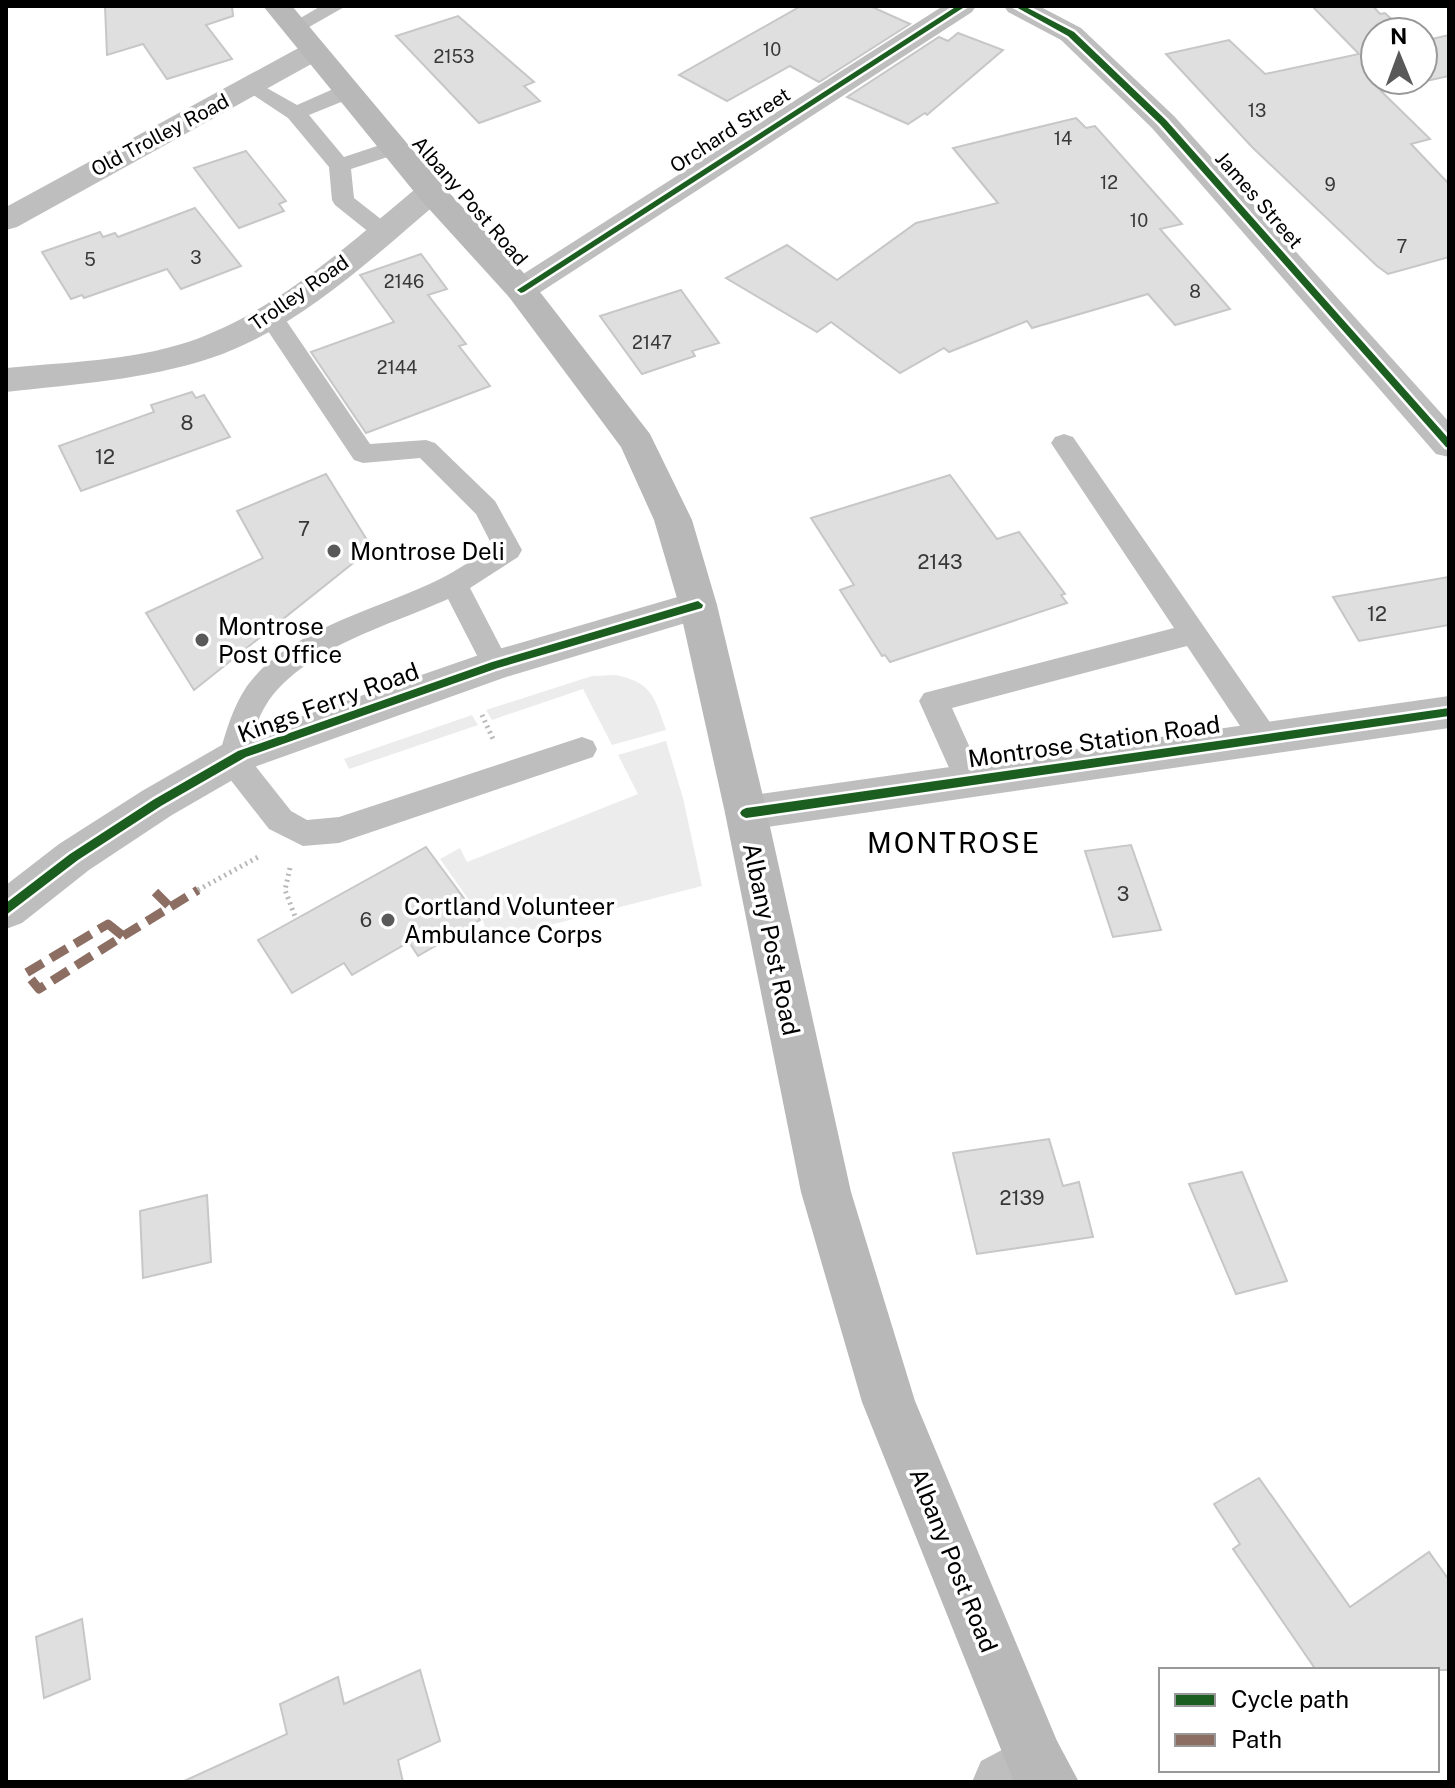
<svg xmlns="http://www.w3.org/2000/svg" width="1455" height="1788" viewBox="0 0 1455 1788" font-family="'Public Sans',sans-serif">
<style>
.green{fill:#ececec}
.building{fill:#dfdfdf;stroke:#c7c7c7;stroke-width:2}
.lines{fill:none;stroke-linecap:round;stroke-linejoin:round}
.path{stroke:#b9b9b9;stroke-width:5;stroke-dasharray:2 4;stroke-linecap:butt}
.service{fill:#bebebe;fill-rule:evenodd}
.minor{fill:#bebebe;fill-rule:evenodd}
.tertiary{fill:#bebebe;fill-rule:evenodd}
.secondary{fill:#b8b8b8;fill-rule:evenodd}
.quiet{stroke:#8d6e63;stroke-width:9;stroke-dasharray:19 9;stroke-linecap:butt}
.cycleway-casing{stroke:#fff;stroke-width:5}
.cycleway{fill:#1b5e20;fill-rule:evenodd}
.poi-dot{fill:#595959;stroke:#fff;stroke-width:3}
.labels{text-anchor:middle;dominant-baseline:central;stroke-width:7;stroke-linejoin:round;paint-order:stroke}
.far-number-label{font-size:18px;fill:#383838}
.far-street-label{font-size:20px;fill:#000;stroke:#fff}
.number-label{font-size:20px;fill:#383838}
.poi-label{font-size:24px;fill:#000;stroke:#fff;text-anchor:start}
.street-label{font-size:24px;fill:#000;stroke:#fff}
.quarter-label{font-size:28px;letter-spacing:2px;fill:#000;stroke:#fff}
</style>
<rect width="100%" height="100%" fill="#fff"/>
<!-- green -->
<g class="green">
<path d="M616,675C653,683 654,697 666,730L612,745L583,689L492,720L486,710L592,676Z"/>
<polygon points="472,715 478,725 349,769 344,759"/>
<polygon points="666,741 683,798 702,886 488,941 483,920 440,859 460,848 467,862 638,794 618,755"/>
</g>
<!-- building -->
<g class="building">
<polygon points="105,6 232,6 233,16 206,25 232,59 167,79 143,44 107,55"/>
<polygon points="801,6 870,6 910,24 819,82 790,66 727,101 679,75"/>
<polygon points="1312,6 1373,6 1380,14 1385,13 1405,32 1375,32 1375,80 1423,80 1423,41 1449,35 1449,76 1381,91 1430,139 1411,144 1449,184 1449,257 1388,274 1377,266 1252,147 1166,54 1229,40 1265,74 1359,54"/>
<polygon points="458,16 534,82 524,86 540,101 479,123 396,36"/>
<polygon points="958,33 1003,50 927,115 925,113 908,124 847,97 939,37 948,41"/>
<polygon points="1076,118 1086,128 1095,126 1182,224 1160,229 1230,309 1175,325 1148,294 1032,328 1027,321 949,352 944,348 900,373 831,322 817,332 726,278 787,245 837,280 916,223 998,203 953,148"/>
<polygon points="246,151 286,201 279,204 284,211 239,228 194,168"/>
<polygon points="195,208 241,266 181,289 167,269 84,298 82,295 71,299 42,252 100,232 103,237 115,233 118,237"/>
<polygon points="421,254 447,289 428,295 466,344 459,346 490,386 366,433 311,352 394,322 360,275"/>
<polygon points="681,290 719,343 692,351 695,356 642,374 600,316"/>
<polygon points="192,392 196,398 204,395 230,437 81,491 59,446 154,412 151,405"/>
<polygon points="326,474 372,548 194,690 146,613 263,558 237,511"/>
<polygon points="950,475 997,539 1019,532 1065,594 1061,595 1067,603 890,662 885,655 882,656 840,590 854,585 811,518"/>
<polygon points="1449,577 1449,625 1359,641 1333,597"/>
<polygon points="1131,845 1161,930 1113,937 1085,851"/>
<polygon points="426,847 480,920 418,956 409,942 352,975 344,963 292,993 258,940"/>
<polygon points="1049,1139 1063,1186 1079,1182 1093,1237 977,1254 953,1153"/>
<polygon points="1242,1172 1287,1281 1236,1294 1189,1184"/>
<polygon points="207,1195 211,1262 143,1278 140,1211"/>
<polygon points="1259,1478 1350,1607 1429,1552 1449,1580 1449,1670 1316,1670 1233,1549 1240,1544 1214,1504"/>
<polygon points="82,1619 90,1679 44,1698 36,1637"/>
<polygon points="420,1670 440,1741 398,1760 403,1782 182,1782 287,1734 280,1704 338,1677 344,1704"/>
</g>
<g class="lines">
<!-- path -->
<g class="path">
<polyline points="482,715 493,739"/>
<polyline points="290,868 285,890 296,919"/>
<polyline points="198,890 260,856"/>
</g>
<!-- service -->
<g class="service">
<polygon points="321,6 346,6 302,31 295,33 285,27"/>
<polygon points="251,79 297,105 340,86 356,86 359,91 356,96 309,115 344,157 395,140 406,147 403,152 351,169 354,198 391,227 395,232 391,237 375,237 335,205 332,200 329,167 288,118 244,89 240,85 244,81"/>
<path d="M270,308L279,310L370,444L426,440L435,443L495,501L522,550L518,557L470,588L510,665L506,673L496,676L486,673L448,599C391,625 301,649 266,705C256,720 253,740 249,758L291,811L307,820L339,817L582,737L593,741L597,749L593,757L339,843L303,846L269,829L222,769L218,760C225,734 232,708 247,686C288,629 380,609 440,579C458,570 475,558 493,547L476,514L420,458L363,463L354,460L258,316L261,310Z"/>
<polygon points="1064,434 1073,437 1276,731 1280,739 1276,747 1265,751 1254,747 1187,646 952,708 985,781 981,790 970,793 959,790 919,701 924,693 1174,628 1051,443 1055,437"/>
</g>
<!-- minor -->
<g class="minor">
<polygon points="943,6 976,6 972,12 533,297 521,300 509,297 505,290 509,283"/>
<polygon points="1004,6 1039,6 1081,28 1174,116 1449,422 1449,457 1436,454 1152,128 1061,40 1008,12"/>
<polygon points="1036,1732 1057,1741 1066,1762 1058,1782 972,1782 981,1761"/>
</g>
<!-- tertiary -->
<g class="tertiary">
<polygon points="314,42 324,45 328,51 324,57 17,227 6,230 6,207 304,45"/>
<path d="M431,183L442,185L447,192L442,199C372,258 300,328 211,358C145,380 75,384 6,392V368C66,362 130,361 188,342C276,312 349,244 420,185Z"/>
<polygon points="698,591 712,595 717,605 712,615 506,677 257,766 172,815 89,870 22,923 6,929 6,885 59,844 142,791 227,742 482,654"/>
<polygon points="1449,696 1449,728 746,830 731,825 725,813 731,801 746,796"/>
</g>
<!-- secondary -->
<polygon class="secondary" points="263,6 292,6 442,185 533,283 650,434 692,520 717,605 767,813 851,1192 915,1401 1057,1741 1079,1782 1014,1782 862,1402 801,1192 725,813 679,605 654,520 621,447 509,297 420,199"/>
<!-- quiet -->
<g class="quiet">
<polyline points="155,892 170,907"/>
<polygon points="108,924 123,936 39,989 26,973"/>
<polyline points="123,936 198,890"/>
</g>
<defs>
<g id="cycleway">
<polygon points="957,6 966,6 524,292 521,293 517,290"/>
<polygon points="1014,6 1024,6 1074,32 1166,120 1449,439 1449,448 1446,447 1160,124 1068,36"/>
<polygon points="698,601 703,605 702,608 498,668 246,757 161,806 78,860 6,915 6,903 70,854 153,800 238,751 492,662"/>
<polygon points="1449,708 1449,716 746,818 742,816 740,813 742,810 746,808"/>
</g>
</defs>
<!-- cycleway casing -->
<use href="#cycleway" class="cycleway-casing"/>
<!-- cycleway -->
<use href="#cycleway" class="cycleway"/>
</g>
<!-- markers -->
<g class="poi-dot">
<circle cx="334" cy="551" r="8"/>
<circle cx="202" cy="640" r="8"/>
<circle cx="388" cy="920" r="8"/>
</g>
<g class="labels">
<!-- far-number labels -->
<g class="far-number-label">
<text x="772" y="49">10</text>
<text x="454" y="56">2153</text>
<text x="1257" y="110">13</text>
<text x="1063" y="138">14</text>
<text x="1109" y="182">12</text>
<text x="1330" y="184">9</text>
<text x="1139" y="220">10</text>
<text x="1402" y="246">7</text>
<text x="196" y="257">3</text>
<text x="90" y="259">5</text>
<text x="404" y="281">2146</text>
<text x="1195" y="291">8</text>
<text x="652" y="342">2147</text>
<text x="397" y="367">2144</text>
</g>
<!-- far-street labels -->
<g class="far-street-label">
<text transform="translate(730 130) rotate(-33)">Orchard Street</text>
<text transform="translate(160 135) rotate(-28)">Old Trolley Road</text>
<text transform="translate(1259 200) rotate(49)">James Street</text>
<text transform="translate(470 201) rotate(49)">Albany Post Road</text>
<text transform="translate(299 293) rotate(-35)">Trolley Road</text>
</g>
<!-- number labels -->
<g class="number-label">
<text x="187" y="423">8</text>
<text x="105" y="457">12</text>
<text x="304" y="529">7</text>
<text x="940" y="562">2143</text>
<text x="1377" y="614">12</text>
<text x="1123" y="894">3</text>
<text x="366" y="920">6</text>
<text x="1022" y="1198">2139</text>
</g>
<!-- poi labels -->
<g class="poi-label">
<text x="350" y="551">Montrose Deli</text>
<text x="218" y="626">Montrose<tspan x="218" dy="28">Post Office</tspan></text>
<text x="404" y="906">Cortland Volunteer<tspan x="404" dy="28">Ambulance Corps</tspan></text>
</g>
<!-- street labels -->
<g class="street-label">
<text transform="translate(328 702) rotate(-20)">Kings Ferry Road</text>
<text transform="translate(1094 741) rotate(-8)">Montrose Station Road</text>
<text transform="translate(772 939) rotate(78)">Albany Post Road</text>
<text transform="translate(954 1560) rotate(68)">Albany Post Road</text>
</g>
<!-- quarter labels -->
<g class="quarter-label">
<text x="954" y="842">MONTROSE</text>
</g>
</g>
<!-- border -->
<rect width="1455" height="1788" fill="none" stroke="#000000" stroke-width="16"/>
<!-- legend -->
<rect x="1159" y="1668" width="280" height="104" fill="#ffffff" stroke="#999999" stroke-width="2"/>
<rect x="1175" y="1694" width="40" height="12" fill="#1b5e20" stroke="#999999" stroke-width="2"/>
<text x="1231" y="1708" font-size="24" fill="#000000">Cycle path</text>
<rect x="1175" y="1734" width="40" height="12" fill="#8d6e63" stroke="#999999" stroke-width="2"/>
<text x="1231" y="1748" font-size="24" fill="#000000">Path</text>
<!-- north arrow -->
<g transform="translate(1399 56) rotate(359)"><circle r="38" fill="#ffffff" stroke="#999999" stroke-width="2"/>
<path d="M0-6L14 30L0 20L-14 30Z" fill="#595959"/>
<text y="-12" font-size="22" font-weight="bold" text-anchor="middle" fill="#000000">N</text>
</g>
</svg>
